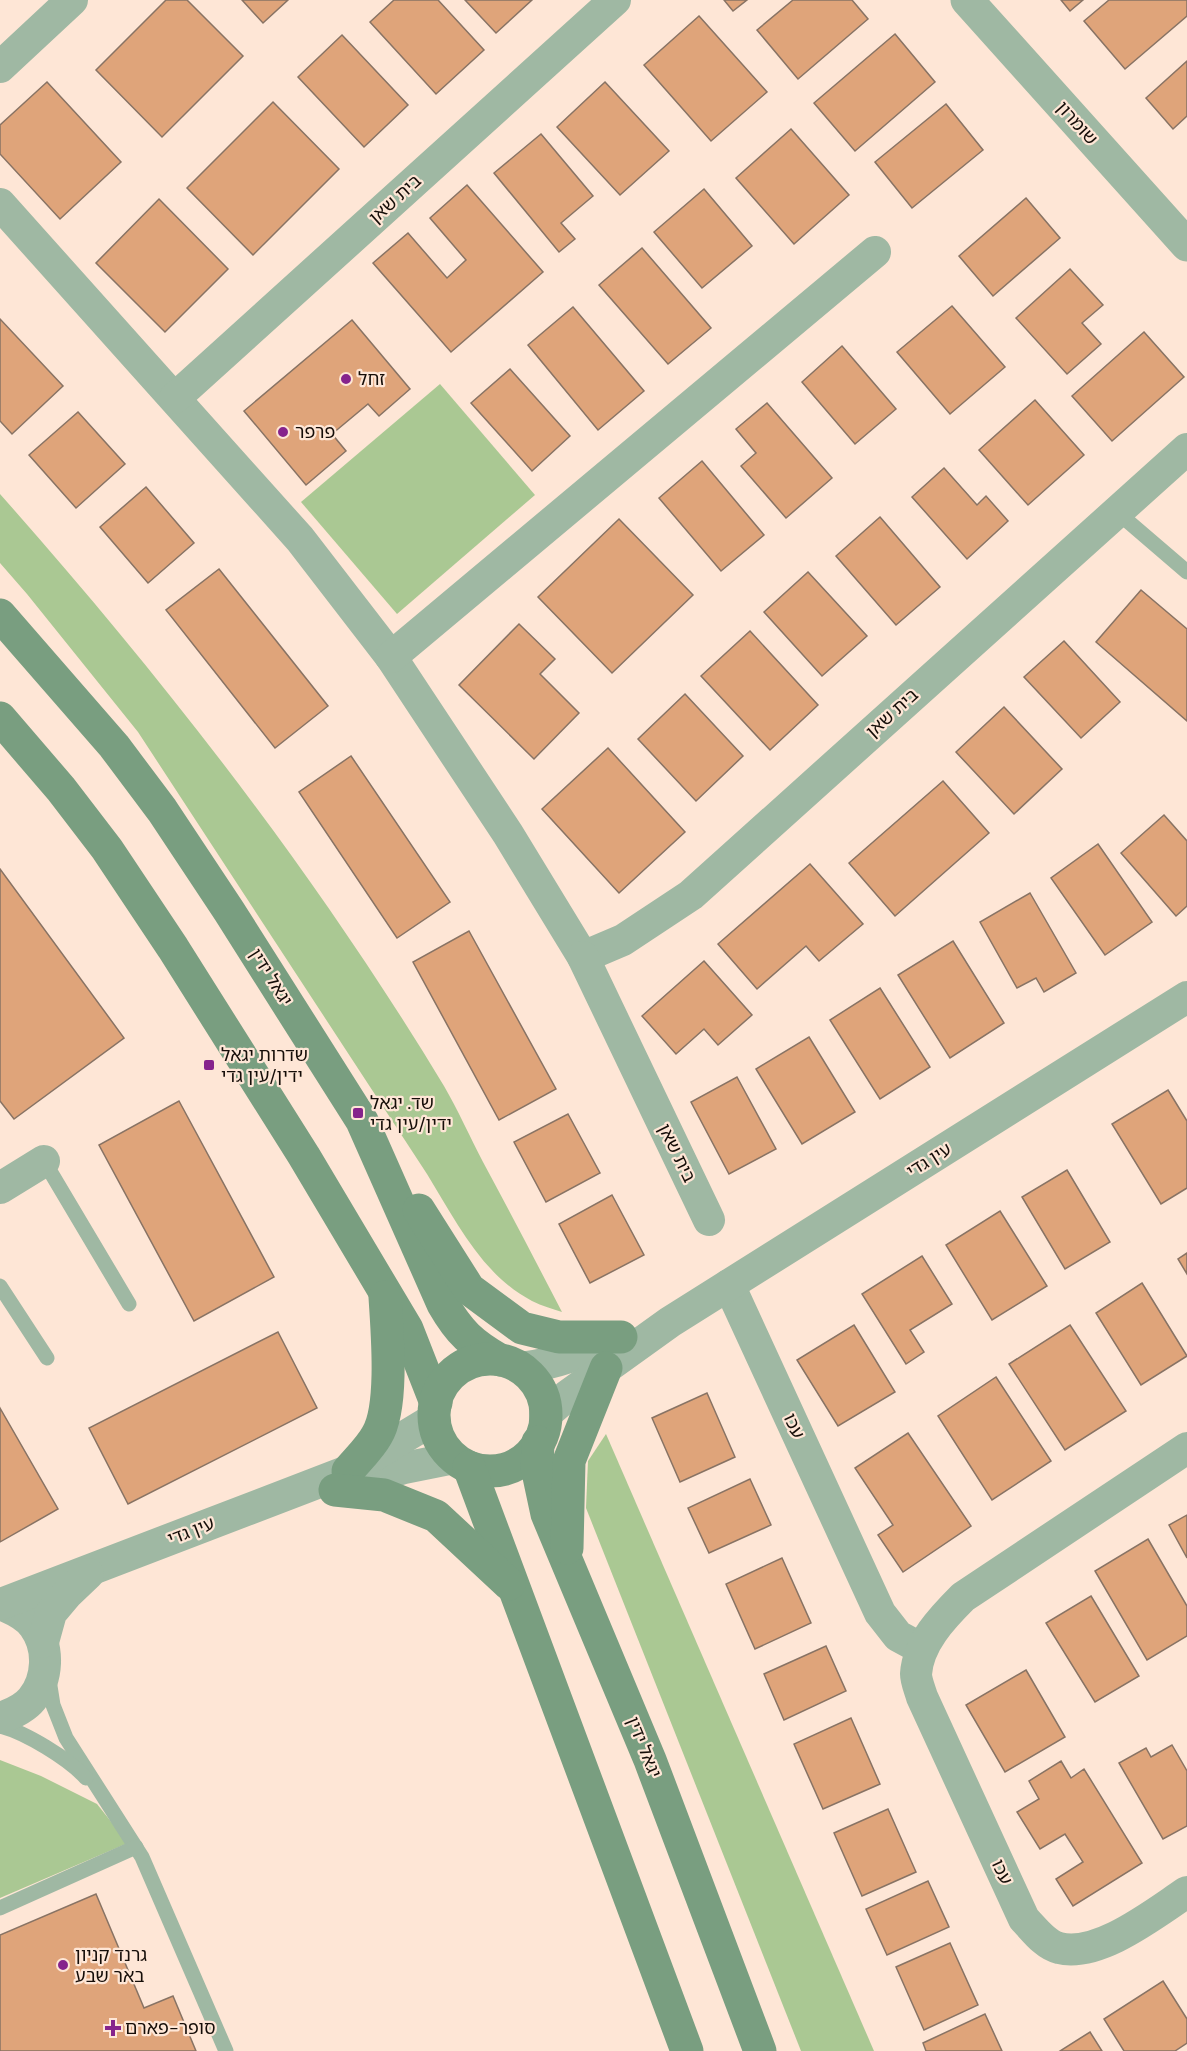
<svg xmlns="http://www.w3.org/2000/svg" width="1187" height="2051" viewBox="0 0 1187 2051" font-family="'DM Sans','Noto Sans Hebrew',sans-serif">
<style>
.green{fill:#aac893}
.building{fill:#dfa47a;stroke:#887364;stroke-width:1.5}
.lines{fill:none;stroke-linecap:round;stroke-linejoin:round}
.service{stroke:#9fb8a3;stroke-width:15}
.minor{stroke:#9fb8a3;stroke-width:32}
.tertiary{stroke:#9fb8a3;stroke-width:33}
.secondary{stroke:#799e80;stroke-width:33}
.poi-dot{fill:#86238c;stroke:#fee6d6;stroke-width:2}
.labels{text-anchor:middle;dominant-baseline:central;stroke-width:4.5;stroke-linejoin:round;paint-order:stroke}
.street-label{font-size:18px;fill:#150d08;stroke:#fee6d6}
.poi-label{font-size:18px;fill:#150d08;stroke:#fee6d6;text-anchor:start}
</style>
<rect width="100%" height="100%" fill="#fee6d6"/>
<!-- green -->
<g class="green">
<polygon points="440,384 535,495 397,614 301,502"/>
<path d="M0,494C164,679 316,874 444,1086C458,1110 470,1137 483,1162C510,1212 536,1262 562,1312C553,1309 542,1306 532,1301C482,1275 456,1221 427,1174L138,732L27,594L0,563Z"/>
<polygon points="606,1434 874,2051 801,2051 586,1508 588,1461"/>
<polygon points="0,1760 41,1776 97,1804 128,1843 0,1898"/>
</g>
<!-- building -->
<g class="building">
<polygon points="166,0 187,0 243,56 162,137 96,70"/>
<polygon points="242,0 288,0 263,23"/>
<polygon points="394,0 438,0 484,50 436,94 370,22"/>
<polygon points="465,0 532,0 496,33"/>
<polygon points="724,0 747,0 733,11"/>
<polygon points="793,0 852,0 868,19 798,79 757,30"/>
<polygon points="1061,0 1083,0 1070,11"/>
<polygon points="1109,0 1187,0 1187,16 1125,69 1084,21"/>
<polygon points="699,16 767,92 711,141 644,65"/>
<polygon points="895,34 935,82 855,151 814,103"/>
<polygon points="342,35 408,105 364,147 298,77"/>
<polygon points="1187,61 1187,116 1173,129 1146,98"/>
<polygon points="47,82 121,162 60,219 0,154 0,125"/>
<polygon points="605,82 669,151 620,195 557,127"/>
<polygon points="273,102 339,169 253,255 187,188"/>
<polygon points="946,104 983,150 912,208 875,162"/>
<polygon points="791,129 849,195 794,244 736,178"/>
<polygon points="541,134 593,196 561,223 575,239 559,252 494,173"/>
<polygon points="467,185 543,272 451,352 373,263 408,233 447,278 466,260 430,218"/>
<polygon points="704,189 752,246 702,288 654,232"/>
<polygon points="1026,198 1060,238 993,296 959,256"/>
<polygon points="159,199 228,269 165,332 96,263"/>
<polygon points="642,248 711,328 668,364 599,285"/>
<polygon points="1070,269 1103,305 1082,323 1101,344 1067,374 1016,318"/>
<polygon points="952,306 1005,367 950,414 897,352"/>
<polygon points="573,307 644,391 598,430 528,345"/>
<polygon points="0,319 63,386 12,434 0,421"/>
<polygon points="352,320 410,389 379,416 368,404 332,434 346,451 306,485 244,411"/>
<polygon points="1144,332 1184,377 1112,441 1072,396"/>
<polygon points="842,346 896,409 855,444 802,382"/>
<polygon points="510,369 570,436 532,471 471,403"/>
<polygon points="1035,400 1084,455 1028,505 979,450"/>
<polygon points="767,403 832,478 786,518 741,466 756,453 736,429"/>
<polygon points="78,412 125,464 76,508 29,455"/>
<polygon points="702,461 764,535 721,571 659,498"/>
<polygon points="944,468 977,505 986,496 1008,521 967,559 912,497"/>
<polygon points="146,487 194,543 148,583 100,527"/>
<polygon points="880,517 940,587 896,625 836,556"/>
<polygon points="619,519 693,595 612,673 538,597"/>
<polygon points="219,569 328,706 275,748 166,610"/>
<polygon points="808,572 867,636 822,676 764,612"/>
<polygon points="1141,590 1187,629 1187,721 1096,642"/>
<polygon points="519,624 555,659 540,674 579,713 534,759 459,685"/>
<polygon points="750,631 818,705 770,750 701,676"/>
<polygon points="1064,641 1120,702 1081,738 1024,677"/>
<polygon points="685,694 743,756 696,801 638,739"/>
<polygon points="1004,707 1062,769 1014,814 956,752"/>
<polygon points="608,748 685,832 619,893 542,809"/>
<polygon points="351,756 450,902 397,938 299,792"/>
<polygon points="943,781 989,833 895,916 849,863"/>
<polygon points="1164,815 1187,841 1187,906 1176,916 1121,853"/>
<polygon points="1098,844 1152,922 1105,955 1051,878"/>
<polygon points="810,864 863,924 819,961 806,946 757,989 718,944"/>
<polygon points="0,869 124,1038 14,1119 0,1101"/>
<polygon points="1030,893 1076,973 1044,992 1036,978 1017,988 980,922"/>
<polygon points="469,931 556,1089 499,1120 413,962"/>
<polygon points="953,941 1004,1023 950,1058 898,975"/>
<polygon points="704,961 752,1015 718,1045 704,1029 676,1054 642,1016"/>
<polygon points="880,988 930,1067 880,1099 830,1020"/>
<polygon points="809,1037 855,1112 802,1144 756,1069"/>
<polygon points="737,1077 776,1149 729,1174 691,1102"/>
<polygon points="1168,1090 1187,1121 1187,1188 1161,1204 1112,1124"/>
<polygon points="179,1101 274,1277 194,1321 99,1145"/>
<polygon points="568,1114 600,1173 546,1202 514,1142"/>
<polygon points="1067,1170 1110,1242 1065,1269 1022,1197"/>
<polygon points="612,1195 644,1255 590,1283 559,1224"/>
<polygon points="1000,1211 1047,1286 992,1320 946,1245"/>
<polygon points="1187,1253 1187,1274 1178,1259"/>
<polygon points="922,1256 952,1304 910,1330 924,1352 906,1364 862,1294"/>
<polygon points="1142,1283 1187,1356 1141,1385 1096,1313"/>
<polygon points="854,1325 895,1392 838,1426 797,1360"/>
<polygon points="1070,1325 1126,1411 1065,1450 1009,1364"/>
<polygon points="278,1332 317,1408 128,1504 89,1428"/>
<polygon points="996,1377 1051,1461 992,1500 938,1416"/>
<polygon points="707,1393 735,1457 680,1482 652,1418"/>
<polygon points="0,1408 58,1509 0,1542"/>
<polygon points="908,1433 971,1526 903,1572 878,1535 893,1525 855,1468"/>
<polygon points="750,1479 771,1525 709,1553 688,1508"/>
<polygon points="1187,1515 1187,1558 1169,1525"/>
<polygon points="1148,1539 1187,1606 1187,1636 1147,1660 1095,1571"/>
<polygon points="782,1558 811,1623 755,1649 726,1584"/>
<polygon points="1091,1596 1139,1676 1095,1702 1046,1623"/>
<polygon points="826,1646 846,1691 784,1720 764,1674"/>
<polygon points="1026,1670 1065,1737 1005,1772 966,1705"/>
<polygon points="851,1718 880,1784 823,1809 794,1744"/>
<polygon points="1172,1745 1187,1771 1187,1826 1163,1839 1119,1763 1146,1748 1151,1757"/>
<polygon points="1061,1761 1071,1778 1084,1769 1142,1863 1073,1906 1056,1879 1083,1862 1065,1834 1040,1849 1017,1812 1039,1799 1029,1781"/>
<polygon points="888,1809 916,1872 862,1896 834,1833"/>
<polygon points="928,1881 949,1927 887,1955 866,1909"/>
<polygon points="96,1894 144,2008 173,1996 196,2051 0,2051 0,1935"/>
<polygon points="950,1943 978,2005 924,2030 896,1967"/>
<polygon points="1163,1981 1187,2019 1187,2043 1175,2051 1124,2051 1104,2019"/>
<polygon points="985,2014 1002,2051 926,2051 923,2043"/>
<polygon points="1090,2032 1102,2051 1060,2051"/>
</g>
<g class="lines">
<!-- service -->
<g class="service">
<polyline points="1116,511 1187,572"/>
<polyline points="44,1161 129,1304"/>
<polyline points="0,1286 47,1358"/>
<polyline points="49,1680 53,1705 66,1738 142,1857 226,2051"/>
<path d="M0,1726C25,1732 69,1759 86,1778"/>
<polyline points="0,1908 136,1847"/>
</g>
<!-- minor -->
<g class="minor">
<polyline points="0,67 72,0"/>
<polyline points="0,204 300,539 391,657 508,834 583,957 623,940 691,895 1187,449"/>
<polyline points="175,398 615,0"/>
<polyline points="391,657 875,252"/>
<polyline points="583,957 709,1220"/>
<polyline points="0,1188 44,1161"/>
<polyline points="729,1285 880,1613 898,1636 922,1649"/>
<path d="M521,1368C556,1364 588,1351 620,1337"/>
<polyline points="545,1415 567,1396 670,1322 1187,997"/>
<path d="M1187,1448L963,1597C942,1618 918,1643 916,1674C916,1681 920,1690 922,1697L1024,1919C1033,1928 1045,1945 1059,1948C1099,1958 1155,1913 1187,1892"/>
<polyline points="350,1485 404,1468 454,1458"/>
<path d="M0,1604C13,1609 26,1615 34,1626C50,1648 48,1679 32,1699C24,1709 12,1714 0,1718"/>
<polyline points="1,1604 348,1471 434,1419"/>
<polyline points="43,1642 51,1613 67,1594 88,1574"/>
</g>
<!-- tertiary -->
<polyline class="tertiary" points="967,0 1187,245"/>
<!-- secondary -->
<g class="secondary">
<path d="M0,615L114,746L162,810L229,911L362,1121L443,1304C459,1332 472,1344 500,1360"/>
<polyline points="0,718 61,789 107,849 173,948 304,1156 407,1329 436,1403"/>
<polyline points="419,1210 469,1289 522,1328 559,1337 621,1337"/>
<circle cx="490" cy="1415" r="56"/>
<polyline points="538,1442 537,1467 547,1514 650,1760 760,2051"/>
<polyline points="469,1467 687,2051"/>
<path d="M348,1471C357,1460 370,1448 377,1435C394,1407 387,1330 385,1297"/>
<polyline points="335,1490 384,1495 436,1516 509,1584"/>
<polyline points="567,1548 569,1461 606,1368"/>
</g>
</g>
<!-- markers -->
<g class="poi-dot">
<circle cx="346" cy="379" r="6"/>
<circle cx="283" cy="432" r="6"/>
<rect x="203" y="1059" width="12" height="12" rx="3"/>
<rect x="352" y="1107" width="12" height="12" rx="3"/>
<circle cx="63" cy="1965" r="6"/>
<path d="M110 2019h6v6h6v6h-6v6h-6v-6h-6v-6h6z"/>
</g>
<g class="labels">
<!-- street labels -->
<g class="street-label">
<text transform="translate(1077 123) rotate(48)">שומרון</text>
<text transform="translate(395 199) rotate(-42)">בית שאן</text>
<text transform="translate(892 713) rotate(-42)">בית שאן</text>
<text transform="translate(271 977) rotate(58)">יגאל ידין</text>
<text transform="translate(677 1153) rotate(64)">בית שאן</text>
<text transform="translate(929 1160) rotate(-32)">עין גדי</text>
<text transform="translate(794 1426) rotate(65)">עכו</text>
<text transform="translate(191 1531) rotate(-21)">עין גדי</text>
<text transform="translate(644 1747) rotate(68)">יגאל ידין</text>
<text transform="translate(1002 1872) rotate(65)">עכו</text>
</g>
<!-- poi labels -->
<g class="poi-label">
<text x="358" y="379">זחל</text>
<text x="295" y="432">פרפר</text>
<text x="221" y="1055">שדרות יגאל<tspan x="221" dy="21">ידין/עין גדי</tspan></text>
<text x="370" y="1103">שד. יגאל<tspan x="370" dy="21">ידין/עין גדי</tspan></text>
<text x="75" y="1955">גרנד קניון<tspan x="75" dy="21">באר שבע</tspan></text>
<text x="125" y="2028">סופר-פארם</text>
</g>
</g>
</svg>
